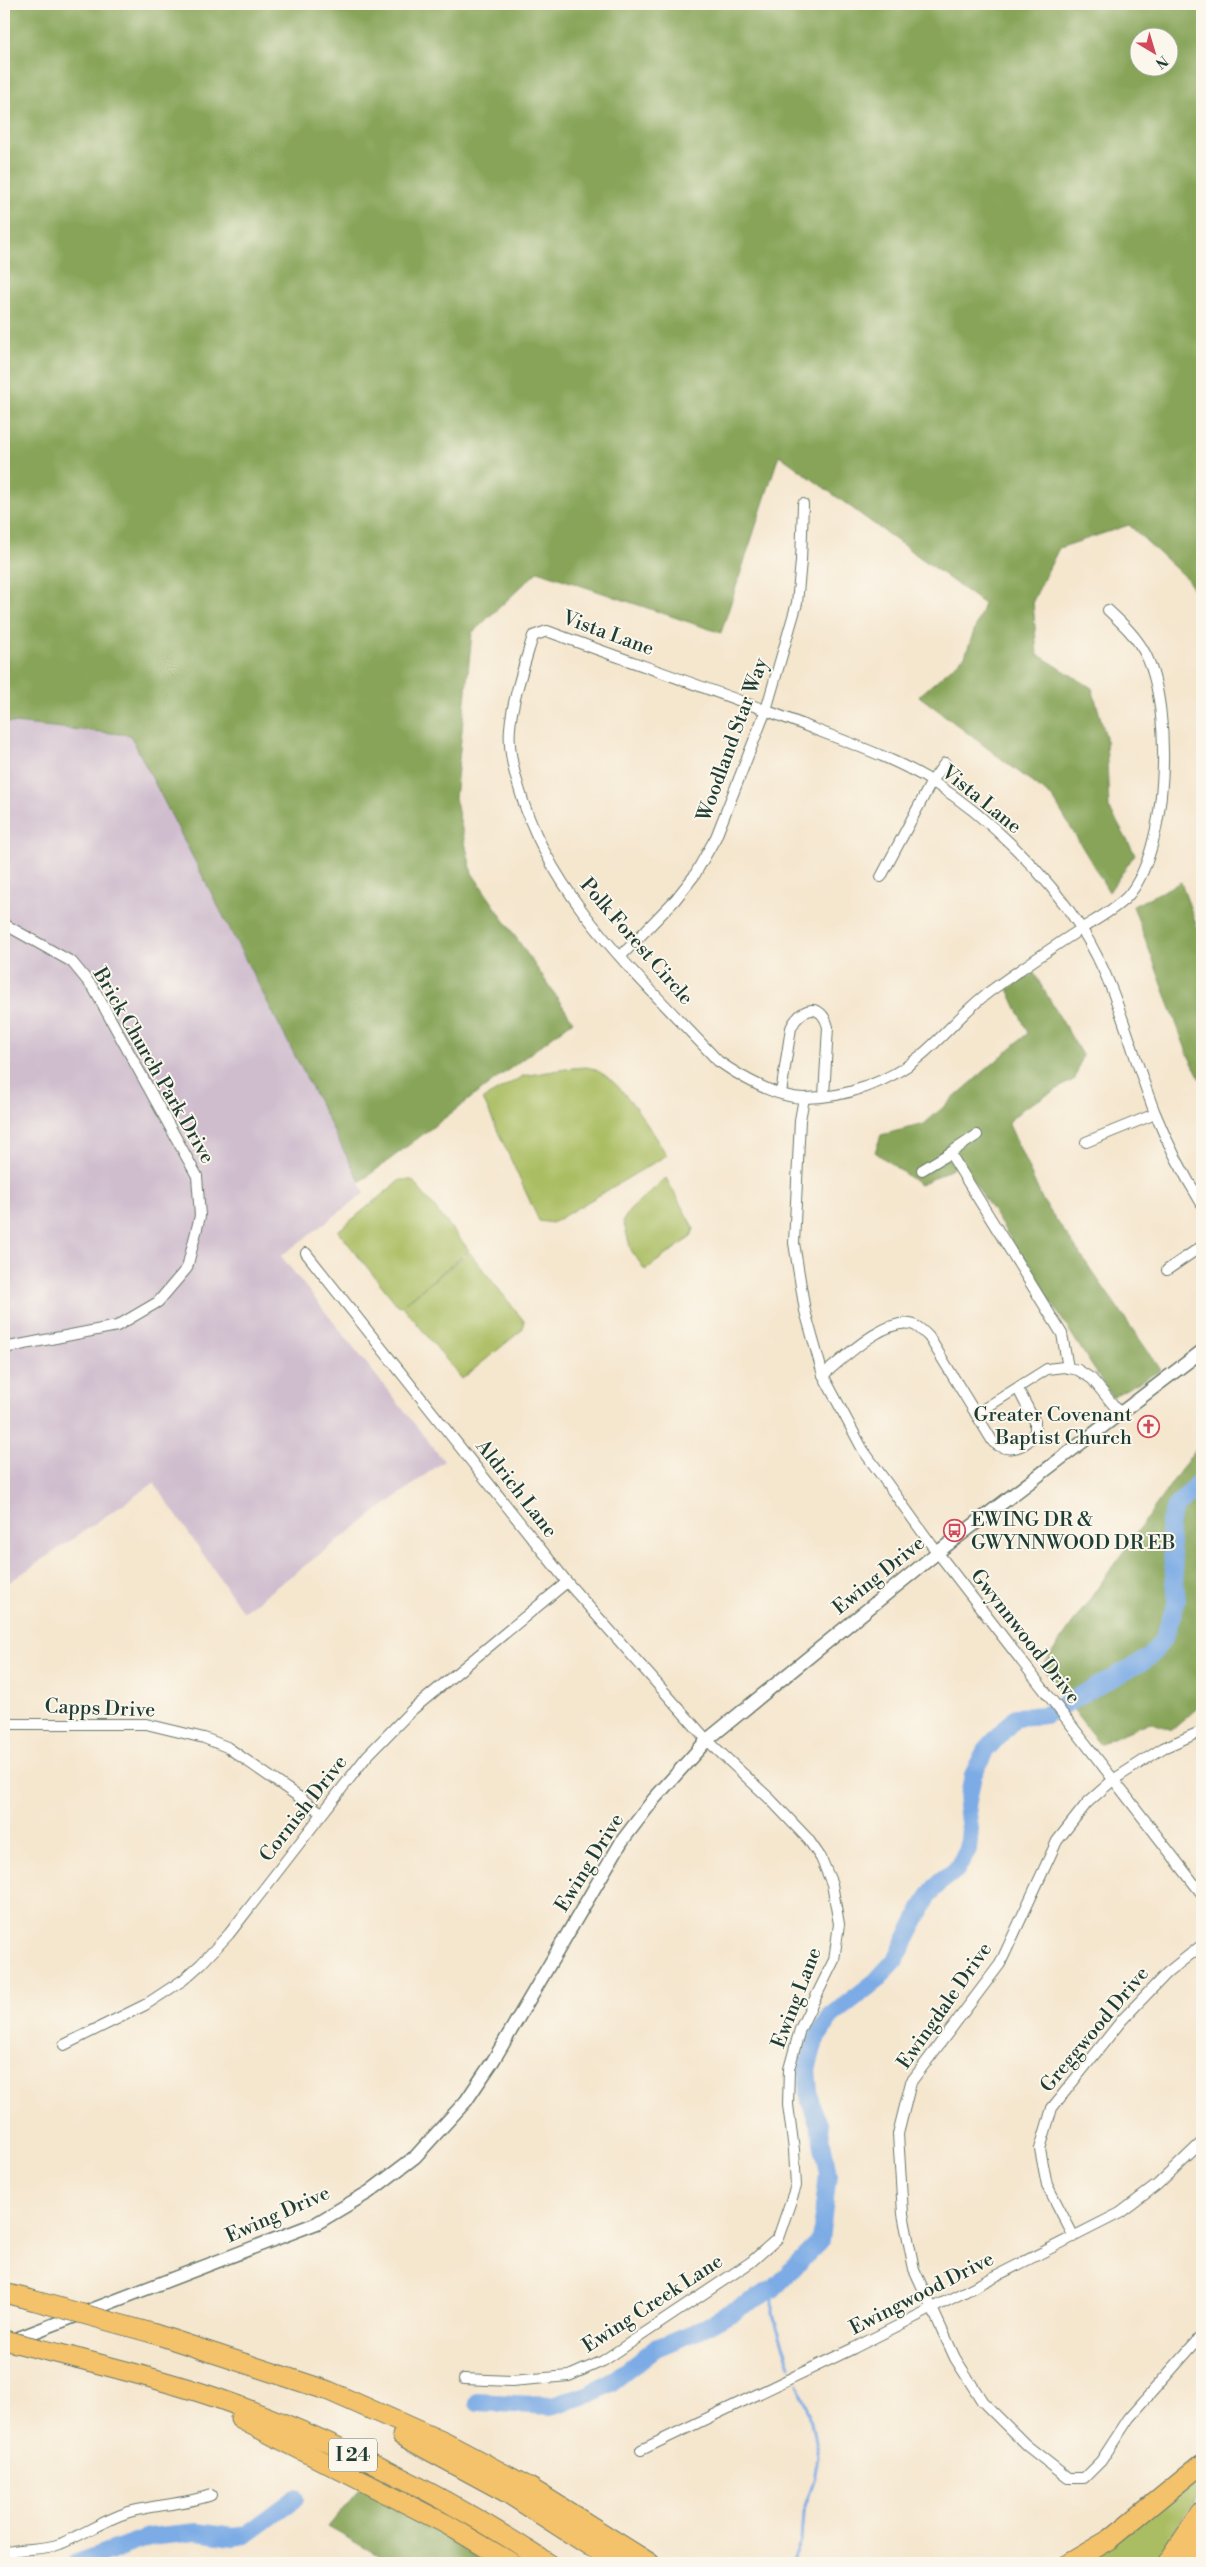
<svg xmlns="http://www.w3.org/2000/svg" width="1206" height="2567" viewBox="0 0 1206 2567" font-family="'Libre Bodoni',serif">
<style>
.industrial{fill:#cfbdce}
.green{fill:#aabd62;stroke:#647d4b}
.forest{fill:#87a458;stroke:#537046;fill-rule:evenodd}
.lines{fill:none;stroke-linecap:round;stroke-linejoin:round}
.stream{stroke:#7babe5;stroke-width:3}
.river{stroke:#7babe5;stroke-width:18}
.minor-casing{stroke:#6a786a;stroke-width:12}
.tertiary-casing{stroke:#6a786a;stroke-width:15}
.motorway-casing{stroke:#6a786a;stroke-width:21}
.minor{stroke:#fff;stroke-width:10}
.tertiary{stroke:#fff;stroke-width:12}
.motorway{stroke:#f3c26a;stroke-width:19}
.motorway-bridge-casing{stroke:#6a786a;stroke-width:21;stroke-linecap:butt}
.motorway-bridge{stroke:#f3c26a;stroke-width:19}
.labels{text-anchor:middle;dominant-baseline:central;stroke-width:4;stroke-linejoin:round;paint-order:stroke}
.shield{fill:#fbf7ec;stroke:#61756b;stroke-width:1}
.shield-label{font-size:19px;font-weight:bold;fill:#1f3d34}
.street-label{font-size:20px;fill:#1f3d34;stroke:#fbf7ec}
.poi-label{font-size:20px;fill:#1f3d34;stroke:#fbf7ec;text-anchor:end}
</style>
<rect width="100%" height="100%" fill="#fbf7ec"/>
<filter id="ink" filterUnits="userSpaceOnUse"><feTurbulence type="fractalNoise" baseFrequency=".02" numOctaves="2"/><feDisplacementMap in="SourceGraphic" scale="10" xChannelSelector="R" yChannelSelector="G"/><feConvolveMatrix kernelMatrix="1 2 1 2 8 2 1 2 1" color-interpolation-filters="sRGB"/></filter>
<filter id="wash" filterUnits="userSpaceOnUse"><feTurbulence type="fractalNoise" baseFrequency=".0096" numOctaves="4" result="noise"/><feDisplacementMap in="SourceGraphic" scale="20" xChannelSelector="R" yChannelSelector="G"/><feGaussianBlur stdDeviation="1.12" result="paint"/><feColorMatrix in="noise" values="0 0 0 0 0 0 0 0 0 0 0 0 0 0 0 0 0 1.4 0 .05"/><feComposite in="paint" operator="in"/></filter>
<g filter="url(#wash)">
<rect width="100%" height="100%" fill="#f5e6ce"/>
<!-- industrial -->
<polygon class="industrial" points="4,722 130,735 237,927 365,1193 281,1256 444,1461 243,1612 154,1483 4,1586"/>
<!-- green -->
<g class="green">
<path d="M572,1068C578,1068 586,1066 591,1068C623,1079 649,1129 667,1155L552,1223L539,1221L483,1099L523,1076Z"/>
<polygon points="666,1178 694,1229 691,1237 645,1270 631,1250 623,1221 629,1211"/>
<polygon points="400,1180 412,1180 469,1250 405,1303 469,1252 524,1321 522,1330 462,1379 402,1305 399,1307 338,1231"/>
<polygon points="1202,2471 1202,2490 1154,2563 1085,2563"/>
</g>
<!-- forest -->
<g class="forest">
<path d="M4,4H1202V607L1188,580L1129,525L1059,548L1033,601L1037,654L1092,688L1106,737L1109,808L1135,854L1109,892L1053,798L919,696L965,656L984,604L779,455L721,633L538,571L472,633L455,798L472,873L573,1021L360,1182L130,735L4,722ZM1138,38H1168V68H1138Z"/>
<polygon points="1181,882 1202,941 1202,1082 1188,1055 1133,906"/>
<polygon points="1034,973 1082,1055 1075,1079 1024,1108 1008,1122 1043,1201 1161,1370 1112,1397 962,1163 920,1185 875,1152 881,1135 924,1124 1028,1033 1008,989"/>
<polygon points="1202,1440 1202,1704 1172,1730 1150,1722 1099,1744 1042,1667"/>
<polygon points="363,2485 502,2563 392,2563 328,2527"/>
</g>
<g class="lines">
<!-- stream -->
<g class="stream">
<polyline points="773,2289 773,2315 790,2366"/>
<polyline points="791,2563 801,2541 803,2512 814,2480 818,2456 809,2413 798,2384"/>
</g>
<!-- river -->
<g class="river">
<polyline points="478,2402 551,2406 590,2394 612,2382 656,2348 695,2332 773,2289 820,2241 828,2174 819,2125 810,2102 807,2069 815,2041 831,2016 876,1981 896,1959 929,1895 939,1883 956,1870 968,1850 970,1829 967,1806 973,1775 985,1751 1016,1717 1045,1715 1150,1657 1164,1638 1177,1601 1169,1524 1174,1509 1202,1479"/>
<polyline points="77,2563 149,2537 197,2532 233,2537 246,2535 296,2498"/>
</g>
</g>
</g>
<g filter="url(#ink)">
<g class="lines">
<defs>
<g id="minor">
<path d="M1108,610C1122,623 1137,637 1146,655C1173,710 1169,850 1127,897C1114,910 1097,919 1081,929C1050,949 1019,970 989,992C963,1011 944,1037 919,1057C889,1082 845,1098 805,1098C777,1098 741,1077 718,1061C642,979 550,899 519,788C513,769 508,749 510,728C512,701 525,663 533,636L547,631C636,664 726,694 814,729C850,743 900,761 933,782C987,816 1046,873 1081,928C1117,984 1131,1052 1155,1113C1168,1145 1184,1175 1202,1204"/>
<polyline points="881,877 932,781 945,763"/>
<polyline points="4,924 72,962 94,989 197,1176 200,1216 187,1268 158,1302 117,1326 4,1348"/>
<polyline points="621,956 675,900 694,876 716,837 766,710 797,603 801,561 803,504"/>
<path d="M781,1093L791,1028C800,1008 821,1001 828,1027L824,1096"/>
<polyline points="804,1098 800,1120 794,1243 805,1311 823,1375 863,1450 931,1544 1202,1894"/>
<polyline points="977,1135 950,1153 1062,1334 1068,1368"/>
<polyline points="1086,1142 1155,1114"/>
<polyline points="922,1170 950,1153"/>
<polyline points="306,1253 567,1582 707,1740 770,1799 808,1839 821,1858 832,1884 839,1924 834,1960 800,2029 789,2069 788,2105 794,2150 796,2186 778,2238 751,2262 603,2361 569,2376 511,2381 464,2379"/>
<polyline points="1167,1270 1202,1246"/>
<path d="M823,1375C843,1359 887,1315 914,1325C919,1327 925,1333 929,1337L993,1442C1007,1454 1028,1448 1035,1431V1422L1018,1389"/>
<polyline points="976,1414 1047,1369 1064,1367 1078,1370 1092,1379 1120,1413"/>
<polyline points="4,1724 146,1724 204,1738 227,1747 322,1813"/>
<polyline points="1202,1731 1163,1748 1113,1780 1087,1803 1057,1841 1000,1964 911,2082 898,2134 903,2214 914,2269 955,2358 982,2401 1026,2445 1068,2478 1084,2478 1101,2461 1129,2418 1202,2335"/>
<polyline points="64,2045 145,2005 183,1980 201,1964 229,1934 367,1756 412,1710 567,1582"/>
<polyline points="1074,2237 1047,2185 1040,2149 1052,2108 1122,2020 1167,1973 1202,1945"/>
<polyline points="641,2450 854,2348 1120,2213 1157,2185 1202,2142"/>
<path d="M4,2553C22,2547 42,2551 60,2544C84,2534 104,2520 129,2512C156,2504 184,2505 211,2495"/>
</g>
<polyline id="tertiary" points="8,2342 317,2223 369,2192 415,2157 466,2101 493,2061 622,1841 654,1799 707,1740 938,1552 1202,1351"/>
<g id="motorway">
<polyline points="4,2293 32,2300"/>
<polyline points="152,2333 329,2391 444,2442 529,2487 650,2563"/>
<path d="M72,2357C119,2369 167,2381 214,2397C331,2438 444,2495 548,2563"/>
<polyline points="240,2419 446,2524 512,2563"/>
<polyline points="402,2436 507,2493 616,2563"/>
<polyline points="1069,2563 1110,2539 1202,2464"/>
<polyline points="1167,2563 1202,2511"/>
<polyline points="1186,2563 1202,2539"/>
</g>
</defs>
<!-- minor casing -->
<use href="#minor" class="minor-casing"/>
<!-- tertiary casing -->
<use href="#tertiary" class="tertiary-casing"/>
<!-- motorway casing -->
<use href="#motorway" class="motorway-casing"/>
<!-- minor -->
<use href="#minor" class="minor"/>
<!-- tertiary -->
<use href="#tertiary" class="tertiary"/>
<!-- motorway -->
<use href="#motorway" class="motorway"/>
<defs>
<g id="motorway-bridge">
<polyline points="32,2300 152,2333"/>
<polyline points="4,2340 72,2357"/>
</g>
</defs>
<!-- motorway-bridge casing -->
<use href="#motorway-bridge" class="motorway-bridge-casing"/>
<!-- motorway-bridge -->
<use href="#motorway-bridge" class="motorway-bridge"/>
</g>
</g>
<!-- icons -->
<defs>
<symbol id="church-ring" viewBox="-11 -11 22 22"><circle r="9.5" fill="#fbf7ec" stroke="#d1495b" stroke-width="1.5"/><path d="M-1.2-6h2.4v3.5h3.3v2.4h-3.3V6h-2.4V-.1h-3.3v-2.4h3.3Z" fill="#d1495b"/></symbol>
<symbol id="bus-ring" viewBox="-11 -11 22 22"><circle r="9.5" fill="#fbf7ec" stroke="#d1495b" stroke-width="1.5"/><path d="M-5-6H5V4H4V6H2V4H-2V6H-4V4H-5ZM-3.5-4V0h7V-4ZM-3.5 1.2v1.5H-2V1.2ZM2 1.2v1.5H3.5V1.2Z" fill="#d1495b"/></symbol>
</defs>
<g fill-rule="evenodd">
<use href="#church-ring" x="1136" y="1414" width="25" height="25"/>
<use href="#bus-ring" x="942" y="1518" width="25" height="25"/>
</g>
<g class="labels">
<!-- shield labels -->
<rect class="shield" x="329" y="2438.5" width="48" height="33" rx="4"/>
<g class="shield-label">
<text x="353" y="2455">I 24</text>
</g>
<!-- street labels -->
<g class="street-label">
<text transform="translate(608 634) rotate(20)">Vista Lane</text>
<text transform="translate(733 740) rotate(-70)">Woodland Star Way</text>
<text transform="translate(981 800) rotate(39)">Vista Lane</text>
<text transform="translate(636 942) rotate(49)">Polk Forest Circle</text>
<text transform="translate(153 1066) rotate(60)">Brick Church Park Drive</text>
<text transform="translate(516 1489) rotate(52)">Aldrich Lane</text>
<text transform="translate(879 1576) rotate(-39)">Ewing Drive</text>
<text transform="translate(1025 1637) rotate(52)">Gwynnwood Drive</text>
<text transform="translate(100 1709) rotate(2)">Capps Drive</text>
<text transform="translate(304 1809) rotate(-52)">Cornish Drive</text>
<text transform="translate(590 1863) rotate(-58)">Ewing Drive</text>
<text transform="translate(797 1998) rotate(-69)">Ewing Lane</text>
<text transform="translate(945 2006) rotate(-55)">Ewingdale Drive</text>
<text transform="translate(1095 2030) rotate(-50)">Greggwood Drive</text>
<text transform="translate(278 2215) rotate(-24)">Ewing Drive</text>
<text transform="translate(922 2294) rotate(-27)">Ewingwood Drive</text>
<text transform="translate(653 2304) rotate(-33)">Ewing Creek Lane</text>
</g>
<!-- poi labels -->
<g class="poi-label">
<text x="1132" y="1415">Greater Covenant<tspan x="1132" dy="23">Baptist Church</tspan></text>
<text x="971" y="1520" text-anchor="start">EWING DR &amp;<tspan x="971" dy="23">GWYNNWOOD DR EB</tspan></text>
</g>
</g>
<!-- margin -->
<rect width="1206" height="2567" fill="none" stroke="#fbf7ec" stroke-width="20"/>
<!-- north arrow -->
<g transform="translate(1154 52) rotate(142)"><circle r="24" fill="#fbf7ec" stroke="#a3ada2"/>
<path d="M0-4L9 19L0 12L-9 19Z" fill="#d1495b"/>
<text y="-8" font-size="14" font-weight="bold" text-anchor="middle" fill="#1f3d34">N</text>
</g>
</svg>
